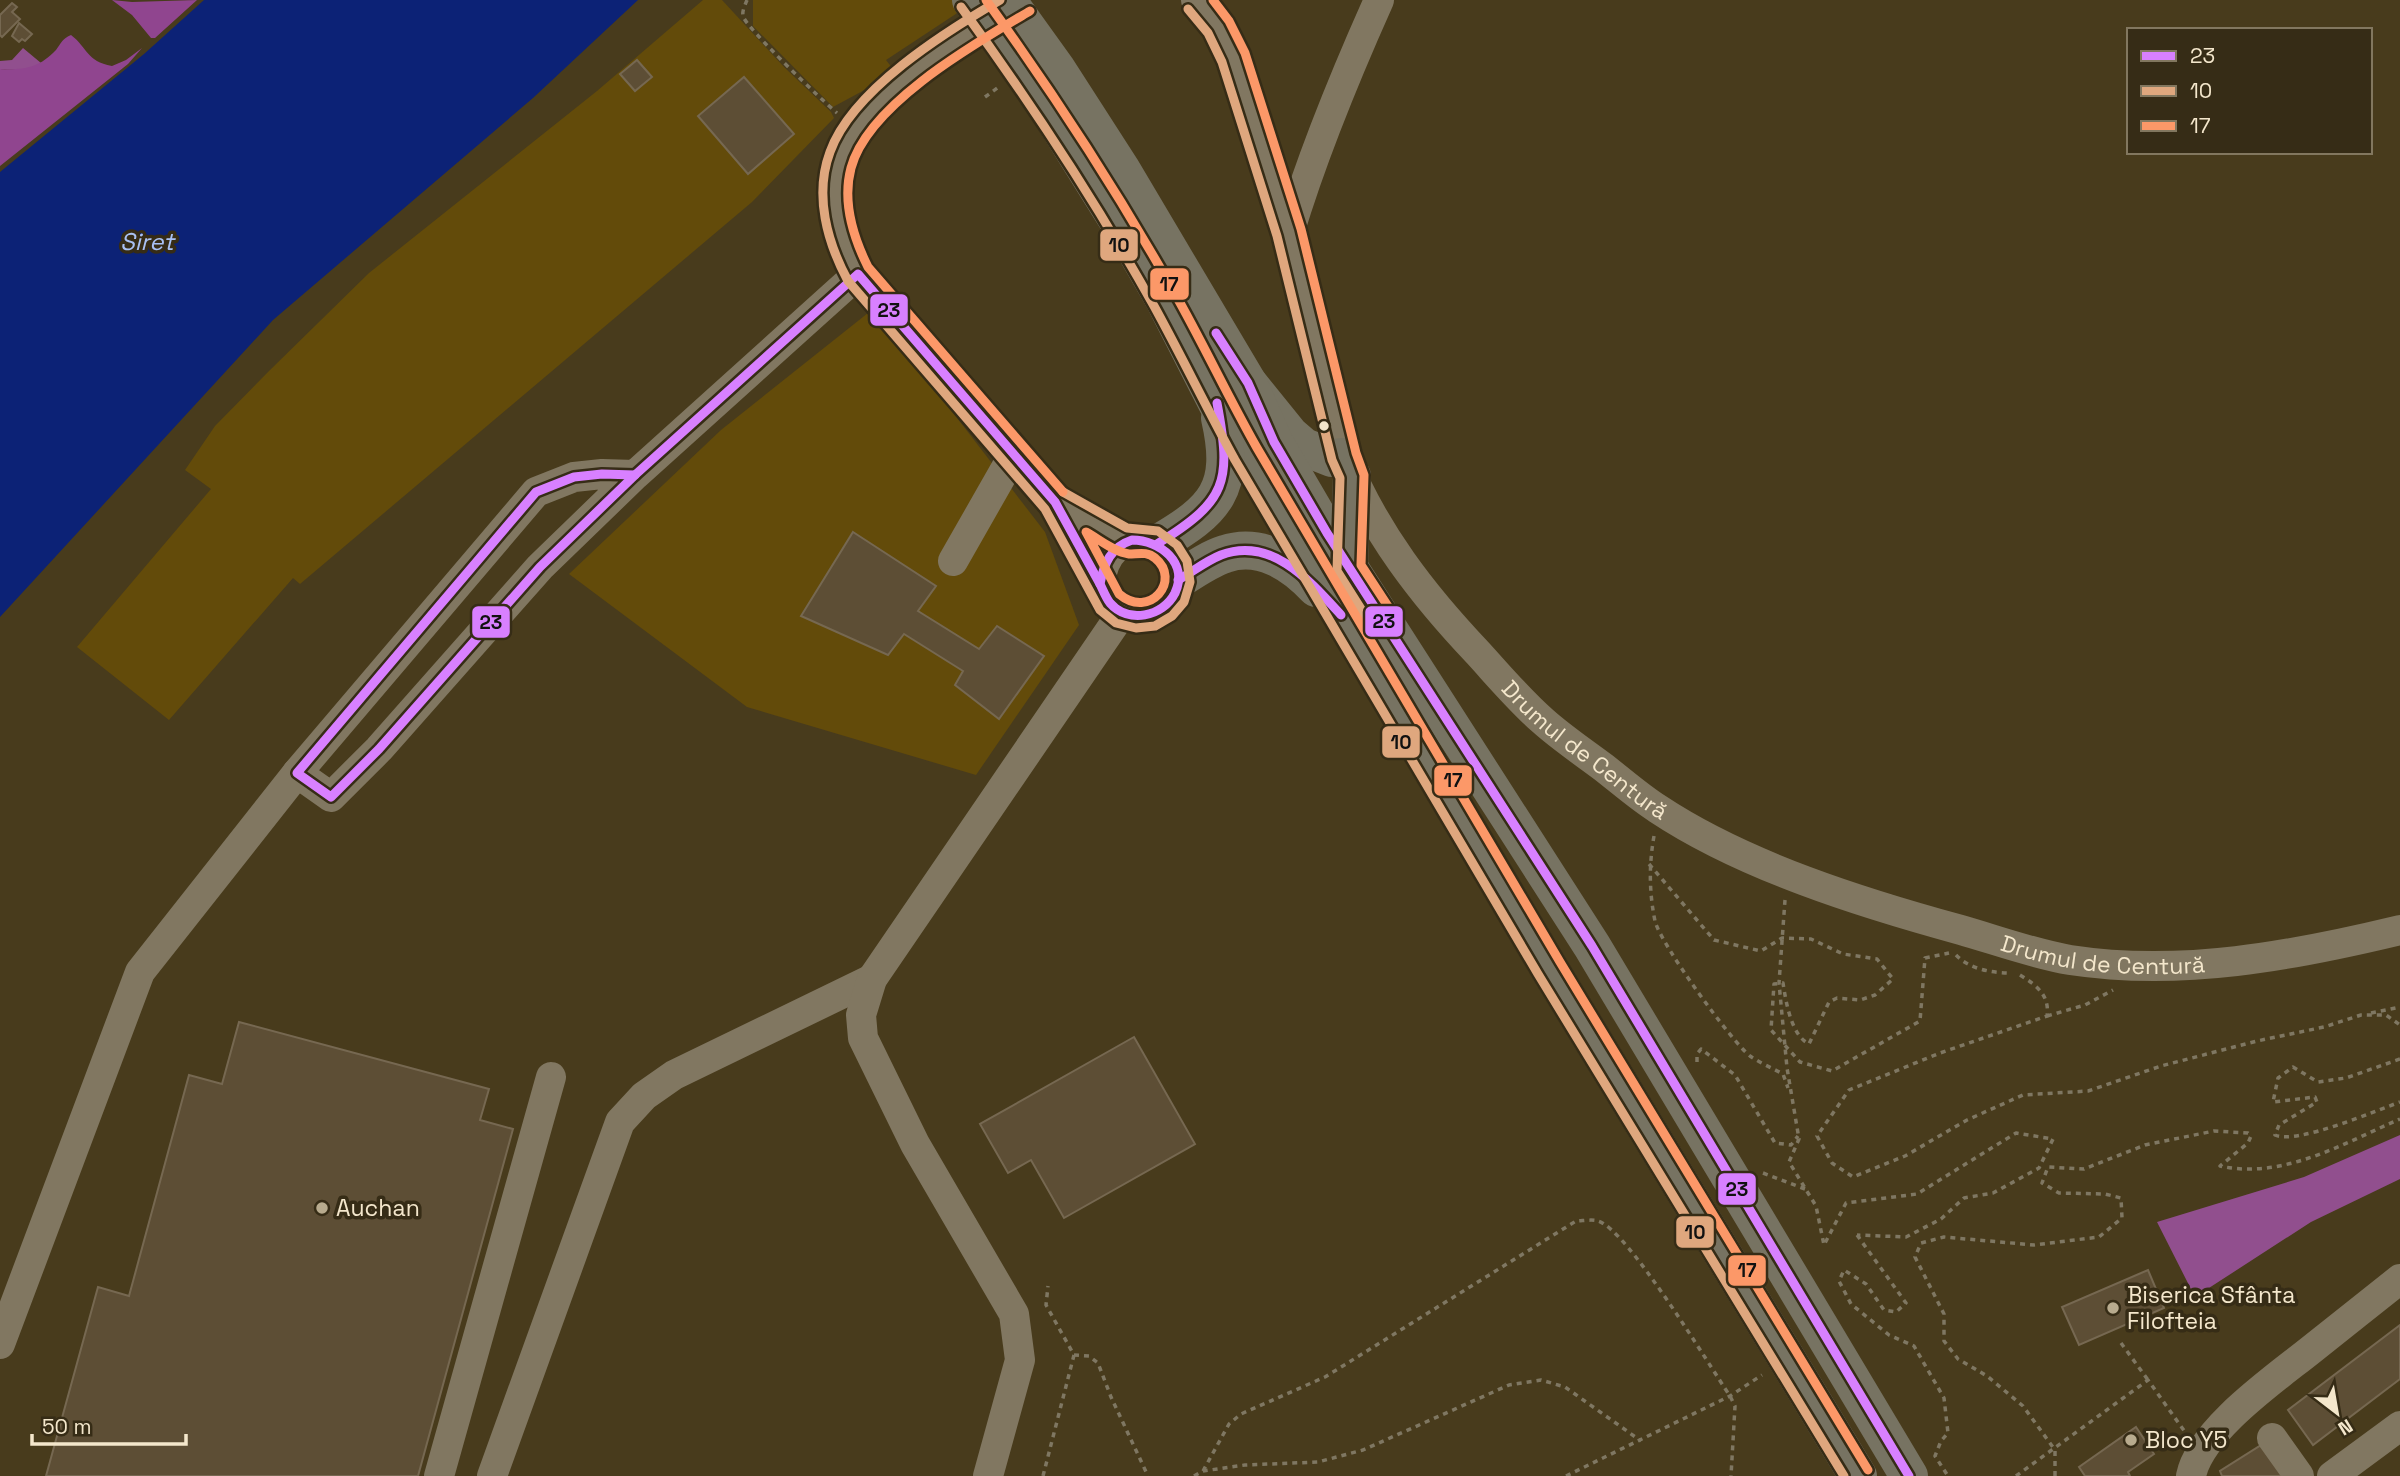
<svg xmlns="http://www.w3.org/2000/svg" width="2400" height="1476" viewBox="0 0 2400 1476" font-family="'Space Grotesk',sans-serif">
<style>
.built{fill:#634b0a}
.green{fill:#914f8e}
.forest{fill:#90458f}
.water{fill:#0c2276}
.building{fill:#5d4e35;stroke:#766851;stroke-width:2}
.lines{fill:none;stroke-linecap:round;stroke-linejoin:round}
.path{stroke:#7f7762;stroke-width:3.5;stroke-dasharray:5 5;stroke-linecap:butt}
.minor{stroke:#817761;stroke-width:30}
.major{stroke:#777362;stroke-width:38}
.bus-1-casing{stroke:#362c16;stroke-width:14}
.bus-2-casing{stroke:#362c16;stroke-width:14}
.bus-3-casing{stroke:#362c16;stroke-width:14}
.bus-1{stroke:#d880ff;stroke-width:9}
.bus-2{stroke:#dfa77e;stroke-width:9}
.bus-3{stroke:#fc9868;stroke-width:9}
.bus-dot{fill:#f4e7cc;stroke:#362c16;stroke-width:2.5}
.poi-dot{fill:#b8ab8e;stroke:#362c16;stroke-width:2.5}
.labels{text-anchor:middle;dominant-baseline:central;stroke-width:7;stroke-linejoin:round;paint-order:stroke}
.street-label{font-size:23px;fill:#f4e7cc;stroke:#362c16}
.poi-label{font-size:23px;fill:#f4e7cc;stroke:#362c16;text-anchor:start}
.water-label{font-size:24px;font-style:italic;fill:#a9c1f4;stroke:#362c16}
.line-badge{stroke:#362c16;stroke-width:2.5}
.pale-badge-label{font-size:19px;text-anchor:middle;font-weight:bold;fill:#111}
</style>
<rect width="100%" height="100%" fill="#483b1c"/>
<!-- built -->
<g class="built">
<polygon points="703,0 722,0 784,67 831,112 834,118 752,202 300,584 293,578 169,720 77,647 211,489 185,470 215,426 268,372 369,273 597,91"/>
<polygon points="753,0 977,0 886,60 893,69 870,87 833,107 753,26"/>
<polygon points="873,309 1045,532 1079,625 976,775 747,707 569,574 721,430"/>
</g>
<!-- green -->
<g class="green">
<path d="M23,48L41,63C28,71 15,70 0,69V61L12,60Z"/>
<polygon points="2400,1135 2400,1179 2311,1222 2195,1297 2157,1222 2304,1177"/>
</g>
<!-- forest -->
<g class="forest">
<polygon points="112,0 132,2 197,0 155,38 151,38 132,15"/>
<path d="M71,35C88,48 86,61 112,66L126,60L142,48L128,64L0,166V69C24,70 39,68 56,50C61,43 63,38 71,35Z"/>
</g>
<!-- water -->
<polygon class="water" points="204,0 638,0 533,98 273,320 0,617 0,172 144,54"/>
<!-- building -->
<g class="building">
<polygon points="12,3 17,7 12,12 20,19 2,37 0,35 0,15"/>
<polygon points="19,23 32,34 25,41 22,39 19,42 12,36"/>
<polygon points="637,60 652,77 635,91 620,74"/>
<polygon points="744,77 794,134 748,174 698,116"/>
<polygon points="853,532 936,586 918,611 979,649 997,626 1044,656 999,719 955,685 963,671 904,634 888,655 801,616"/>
<polygon points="239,1022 489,1089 480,1120 513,1129 418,1476 46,1476 98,1287 129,1296 189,1075 222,1084"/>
<polygon points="1134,1037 1195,1144 1064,1218 1031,1160 1008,1173 980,1124"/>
<polygon points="2148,1270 2164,1308 2079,1345 2062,1307"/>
<polygon points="2400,1325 2400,1379 2313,1445 2288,1410"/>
<polygon points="2136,1427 2154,1454 2128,1472 2130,1476 2085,1476 2079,1467"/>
<polygon points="2266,1442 2286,1476 2222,1476 2220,1471"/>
</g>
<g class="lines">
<!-- path -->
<g class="path">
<path d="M747,0C745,5 742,11 743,16C746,28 823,101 837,113"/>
<polyline points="985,97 1000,86"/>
<path d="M1654,836C1649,864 1649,892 1655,921C1660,943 1731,1041 1750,1056C1760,1063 1772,1068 1783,1074L1788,1088"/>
<path d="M1649,864L1714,940L1761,951L1782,938L1811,939L1843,954L1877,959L1893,979L1875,995L1860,1000L1837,998L1829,1002L1809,1044C1791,1035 1786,1002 1783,983L1774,984L1771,1030L1800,1062L1832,1071L1920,1021L1925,958L1949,953"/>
<polyline points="1785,900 1779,983 1787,1068 1799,1139 1789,1162 1816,1206 1824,1245 1846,1203 1917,1194 2016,1133 2053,1139 2039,1168 1993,1193 1964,1198 1941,1219 1906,1237 1857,1235"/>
<path d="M1956,955C1969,969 1992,973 2010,973"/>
<path d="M2020,975C2036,985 2050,995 2047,1016L1940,1053L1849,1090L1817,1136L1832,1163L1853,1177L1905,1156L1967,1120L2023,1095L2088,1091L2161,1066L2257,1041L2324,1027L2361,1015H2386L2400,1025"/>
<polyline points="2371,1013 2400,1007"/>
<polyline points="2047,1016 2085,1005 2113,990"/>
<path d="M2400,1059L2346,1078L2318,1082L2293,1067L2278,1078L2273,1102L2315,1097L2317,1102L2279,1125L2275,1135C2296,1145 2375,1111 2400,1102"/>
<polyline points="1697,1062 1697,1054 1701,1049 1735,1075 1775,1143 1791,1145 1798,1136"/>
<polyline points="1763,1173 1805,1189"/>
<polyline points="1857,1235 1906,1303 1896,1312 1884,1310 1866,1284 1844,1270 1839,1281 1851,1304 1889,1335 1914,1346 1944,1398 1948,1433 1941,1441 1935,1456 1948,1476"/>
<polyline points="2121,1343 2148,1380"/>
<polyline points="1074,1355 1089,1356 1098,1363 1111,1397 1148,1476"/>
<path d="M1203,1471L1229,1424L1241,1414L1325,1377L1576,1221C1582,1221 1592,1219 1598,1221C1627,1229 1709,1365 1730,1396L1735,1406L1731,1476"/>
<polyline points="1043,1476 1074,1355 1046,1305 1048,1286"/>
<polyline points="1194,1476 1203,1471 1245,1465 1318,1462 1363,1450 1509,1385 1541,1380 1565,1387 1641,1441"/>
<polyline points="1566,1476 1730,1396 1762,1375"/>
<polyline points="2016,1476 2148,1380 2185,1432"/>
<path d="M2055,1476V1450L2023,1406L1987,1376L1958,1359L1944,1341V1314L1915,1257L1921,1243L1944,1237L2034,1245L2099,1237L2122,1218L2121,1198L2105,1194L2059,1193L2042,1183L2048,1167L2084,1169L2145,1145L2214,1131L2248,1133L2251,1136L2248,1143L2220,1166C2283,1180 2344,1143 2400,1119"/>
</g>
<!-- minor -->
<g class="minor">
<path id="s1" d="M1196,0C1238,38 1249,101 1265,153C1296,253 1319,355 1344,457C1374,532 1423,595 1478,653C1499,676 1520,701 1543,721C1562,738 1583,752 1603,767C1621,781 1639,797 1658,809C1744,866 1862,903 1961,930C1996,940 2034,954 2070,960C2181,977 2292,956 2400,930"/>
<path d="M1004,13C954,45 862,98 841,155C828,193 839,240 858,274L1055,502L1100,584C1119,647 1199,606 1173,561C1168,553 1162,546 1154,543C1121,531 1103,555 1100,584"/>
<path d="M1289,233C1313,153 1345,76 1379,0"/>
<polyline points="635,475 602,474 574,477 536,492 297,773 331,797 379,749 540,567 635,475 858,274"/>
<polyline points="1055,502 1127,541"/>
<polyline points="953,561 1014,454"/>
<polyline points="0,1344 140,972 297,773"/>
<polyline points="2272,1438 2299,1476"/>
<polyline points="439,1476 551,1077"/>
<polyline points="492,1476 620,1122 644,1096 674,1075 872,979"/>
<polyline points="988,1476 1020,1360 1014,1314 915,1144 863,1038 861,1015 872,979 1122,613"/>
<path d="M2191,1476C2200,1430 2276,1378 2312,1349C2341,1326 2371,1302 2400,1279"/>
<polyline points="2332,1476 2400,1426"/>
</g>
<!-- major -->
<g class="major">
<polyline points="971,0 1033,85 1128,237 1165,301 1217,403 1246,454 1549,968 1858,1476"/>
<polyline points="1007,0 1056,68 1121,169 1248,383 1290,435 1304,447 1332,458 1344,457"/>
<polyline points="1248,383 1274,442 1327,533 1592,946 1909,1476"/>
<path d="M1157,544C1216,510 1236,489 1220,418"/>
<polyline points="1349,568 1352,476"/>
<path d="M1178,580C1192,571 1209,559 1225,554C1260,542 1293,563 1316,588"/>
</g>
<defs>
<g id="bus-1">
<polyline points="1216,333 1248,383 1274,442 1327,533 1592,946 1909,1476"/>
<polygon points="602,474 635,475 540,567 379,749 331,797 297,773 536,492 574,477"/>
<polyline points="635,475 858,274 1055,502 1100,584"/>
<path d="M1132,540C1160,540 1189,563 1175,593C1163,617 1128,624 1110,603C1106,598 1103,590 1100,584C1104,563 1111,547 1132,540Z"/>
<path d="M1157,544C1227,501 1232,482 1217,403"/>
<path d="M1178,580C1192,572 1206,561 1221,555C1272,536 1310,581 1341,615"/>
</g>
<g id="bus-2">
<path d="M1000,0C945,32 852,90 830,152C814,195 827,242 848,281L1045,509L1100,610L1116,623L1136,628L1155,626L1172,616L1184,602L1190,582L1187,561L1177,545L1158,531L1127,528L1063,492"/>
<path d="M961,7C1031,103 1096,202 1154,306C1182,357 1207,409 1235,460L1538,974L1844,1476"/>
<polyline points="1188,9 1208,33 1222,62 1277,236 1332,460 1340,478 1337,571 1373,628"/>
</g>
<g id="bus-3">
<path d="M986,0C1054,94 1117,191 1174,292C1203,343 1228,397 1257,448L1560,962L1868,1470"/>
<polyline points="1213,0 1229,21 1245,53 1301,229 1356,453 1364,475 1361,565 1393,614"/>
<path d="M1030,11C976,43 868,104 851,168C842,202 853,237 868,267L1063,492"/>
<path d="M1086,532C1099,539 1114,552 1129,554C1138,554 1147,551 1155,558C1182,580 1150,620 1119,594Z"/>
</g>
</defs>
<!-- bus-1 casing -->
<use href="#bus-1" class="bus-1-casing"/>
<!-- bus-2 casing -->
<use href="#bus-2" class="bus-2-casing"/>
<!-- bus-3 casing -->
<use href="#bus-3" class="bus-3-casing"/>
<!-- bus-1 -->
<use href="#bus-1" class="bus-1"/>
<!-- bus-2 -->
<use href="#bus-2" class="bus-2"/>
<!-- bus-3 -->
<use href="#bus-3" class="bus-3"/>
</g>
<!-- markers -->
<circle class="bus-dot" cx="1324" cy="426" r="6"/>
<g class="poi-dot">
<circle cx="322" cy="1208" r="7"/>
<circle cx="2113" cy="1308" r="7"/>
<circle cx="2131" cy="1440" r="7"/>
</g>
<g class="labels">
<!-- street labels -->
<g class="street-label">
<text stroke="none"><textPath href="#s1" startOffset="868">Drumul de Centură</textPath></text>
<text stroke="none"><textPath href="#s1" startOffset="1435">Drumul de Centură</textPath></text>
</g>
<!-- poi labels -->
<g class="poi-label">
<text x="336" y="1208">Auchan</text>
<text x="2127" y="1295">Biserica Sfânta<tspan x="2127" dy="26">Filofteia</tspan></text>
<text x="2145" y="1440">Bloc Y5</text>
</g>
<!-- water labels -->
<g class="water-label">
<text x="147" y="241">Siret</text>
</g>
</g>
<g class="line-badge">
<rect x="1099" y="228" width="40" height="34" rx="7" fill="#dfa77e"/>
<rect x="1149" y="267" width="41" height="34" rx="7" fill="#fc9868"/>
<rect x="869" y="293" width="40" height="34" rx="7" fill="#d880ff"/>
<rect x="1364" y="605" width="40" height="33" rx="7" fill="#d880ff"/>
<rect x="471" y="605" width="40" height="34" rx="7" fill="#d880ff"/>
<rect x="1381" y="725" width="40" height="34" rx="7" fill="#dfa77e"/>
<rect x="1433" y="764" width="40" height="33" rx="7" fill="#fc9868"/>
<rect x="1717" y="1172" width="40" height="34" rx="7" fill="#d880ff"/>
<rect x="1675" y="1215" width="40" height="34" rx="7" fill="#dfa77e"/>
<rect x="1727" y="1254" width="40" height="33" rx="7" fill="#fc9868"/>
</g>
<g class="pale-badge-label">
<text x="1119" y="252">10</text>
<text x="1169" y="291">17</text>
<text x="889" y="317">23</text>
<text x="1384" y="628">23</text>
<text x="491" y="629">23</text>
<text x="1401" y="749">10</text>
<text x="1453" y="787">17</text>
<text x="1737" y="1196">23</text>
<text x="1695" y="1239">10</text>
<text x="1747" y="1277">17</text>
</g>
<!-- legend -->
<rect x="2127" y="28" width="245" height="126" fill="#362c16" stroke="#82775f" stroke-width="2"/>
<rect x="2141" y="51" width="35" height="10" fill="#d880ff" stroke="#82775f" stroke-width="2"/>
<text x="2190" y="63" font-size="21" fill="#f4e7cc">23</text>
<rect x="2141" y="86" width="35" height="10" fill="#dfa77e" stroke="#82775f" stroke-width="2"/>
<text x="2190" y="98" font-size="21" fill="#f4e7cc">10</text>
<rect x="2141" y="121" width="35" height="10" fill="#fc9868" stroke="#82775f" stroke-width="2"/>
<text x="2190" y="133" font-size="21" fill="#f4e7cc">17</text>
<!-- north arrow -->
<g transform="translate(2337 1413) rotate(149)" stroke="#362c16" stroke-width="5" paint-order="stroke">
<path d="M0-5L12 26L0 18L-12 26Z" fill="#f4e7cc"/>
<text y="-10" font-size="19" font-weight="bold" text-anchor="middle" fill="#f4e7cc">N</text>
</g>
<!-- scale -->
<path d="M32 1434v10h154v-10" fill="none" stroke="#f4e7cc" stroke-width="3.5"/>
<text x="42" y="1434" font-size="21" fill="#f4e7cc" stroke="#362c16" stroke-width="5" paint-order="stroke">50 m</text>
</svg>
